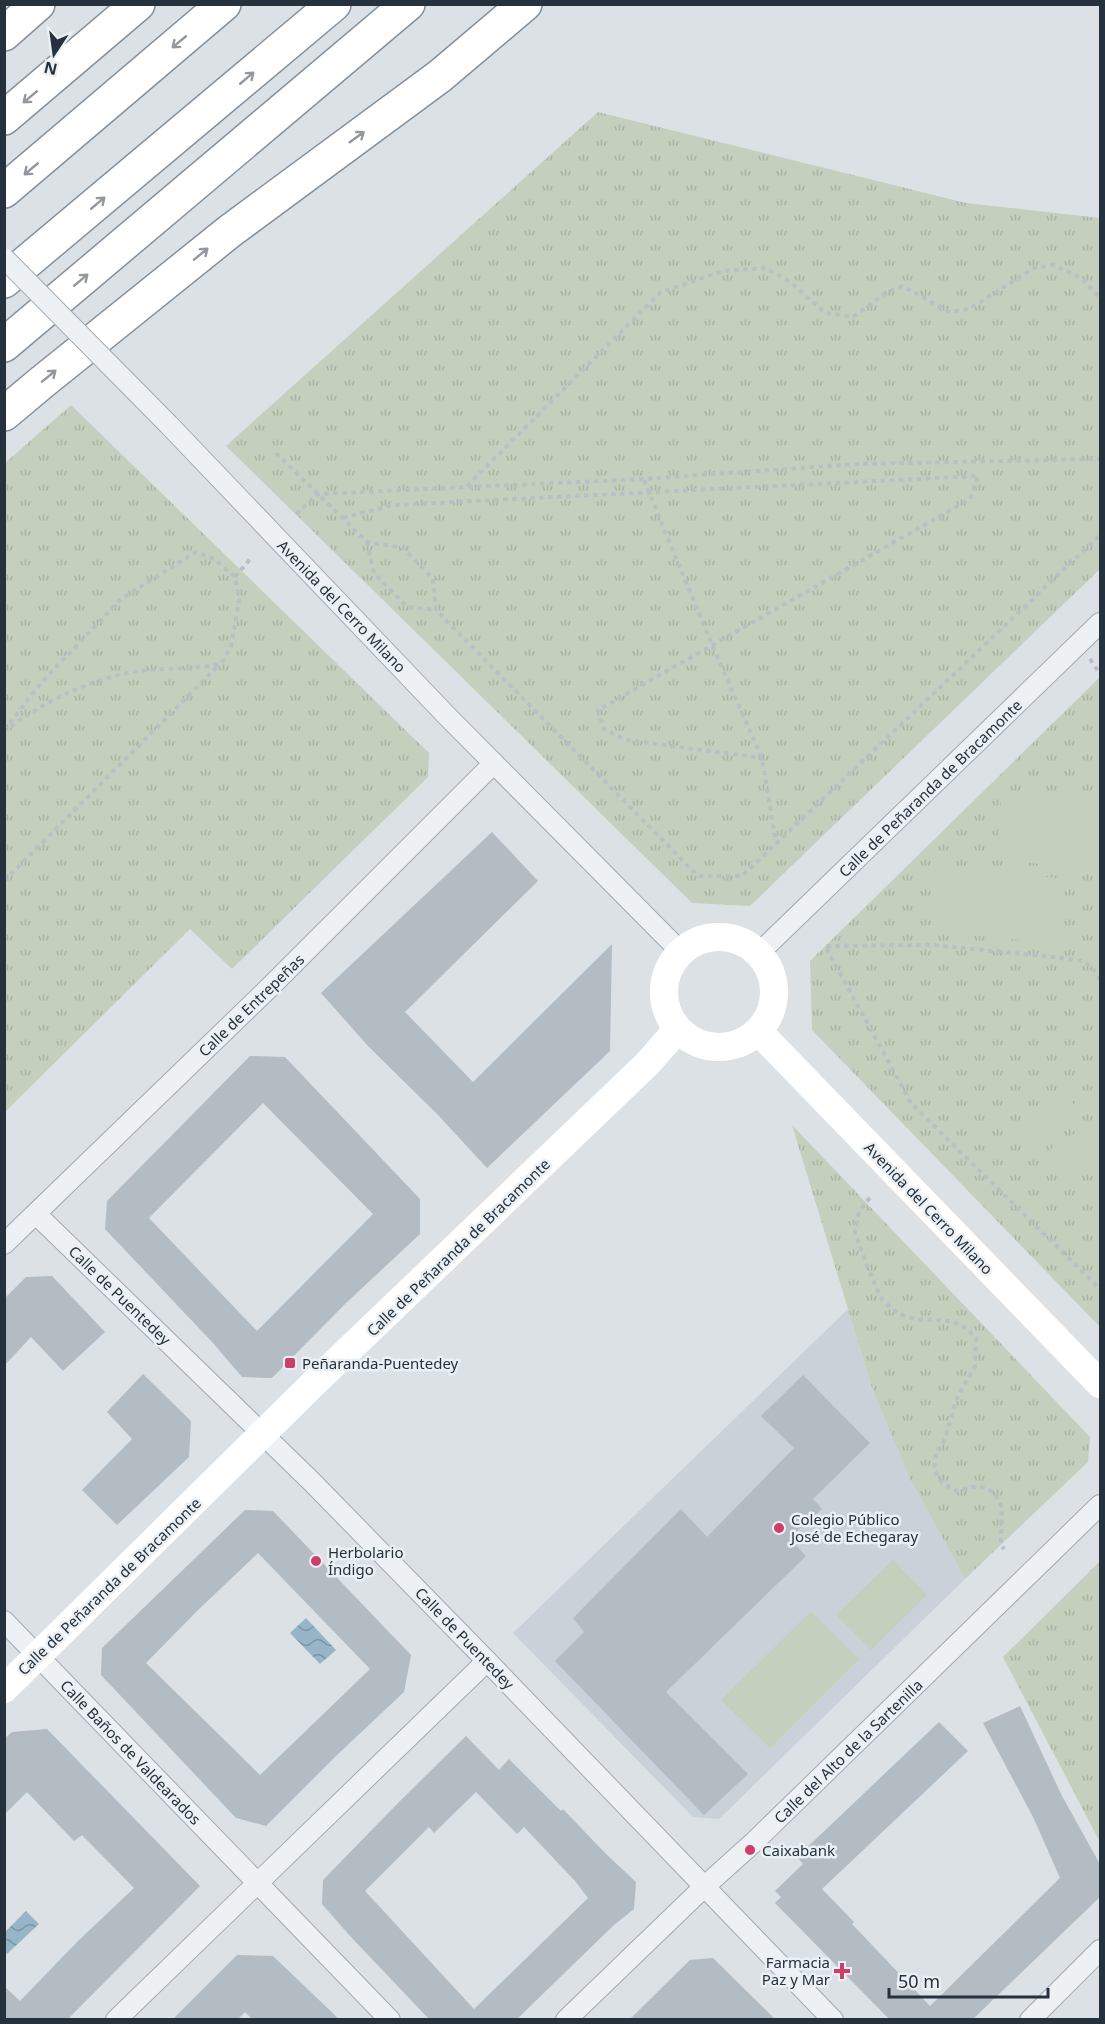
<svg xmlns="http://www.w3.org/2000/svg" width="1105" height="2024" viewBox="0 0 1105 2024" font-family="'Noto Sans',sans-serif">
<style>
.built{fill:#cad1d8}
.grass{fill:url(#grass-tufts)}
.pitch{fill:#c4d0bd}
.water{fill:url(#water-waves)}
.building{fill:#b3bbc3;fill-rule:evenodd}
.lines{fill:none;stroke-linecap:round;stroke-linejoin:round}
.street-casing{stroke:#a1a9b0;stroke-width:22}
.highway-casing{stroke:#83919d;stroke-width:36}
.path{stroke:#babfc4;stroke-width:4;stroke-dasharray:4.5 4.5;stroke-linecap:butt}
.street{stroke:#eef1f4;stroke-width:20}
.secondary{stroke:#fff;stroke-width:28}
.highway{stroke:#fff;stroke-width:33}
.street-bridge-casing{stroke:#a1a9b0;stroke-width:22;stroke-linecap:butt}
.street-bridge{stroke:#eef1f4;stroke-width:20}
.oneway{stroke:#92989e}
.poi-dot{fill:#ce3e69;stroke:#ebf0f4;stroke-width:2}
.labels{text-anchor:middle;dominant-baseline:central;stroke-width:5;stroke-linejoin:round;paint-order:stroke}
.street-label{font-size:15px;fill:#25313c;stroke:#ebf0f4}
.poi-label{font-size:15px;fill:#25313c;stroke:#ebf0f4;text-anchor:start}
</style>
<defs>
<pattern id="grass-tufts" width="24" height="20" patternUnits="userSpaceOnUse" patternTransform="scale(1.5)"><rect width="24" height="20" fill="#c4d0bd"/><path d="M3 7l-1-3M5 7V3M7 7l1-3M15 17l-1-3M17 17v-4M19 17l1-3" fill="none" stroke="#a8b3a3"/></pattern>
<pattern id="water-waves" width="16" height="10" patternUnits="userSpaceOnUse" patternTransform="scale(1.5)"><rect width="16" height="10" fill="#96b5c7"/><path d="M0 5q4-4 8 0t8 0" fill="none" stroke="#7a94a3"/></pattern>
</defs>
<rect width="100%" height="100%" fill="#dce1e6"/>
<!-- built -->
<polygon class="built" points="848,1309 873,1391 909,1477 965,1579 719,1819 693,1817 513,1633"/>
<!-- grass -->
<g class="grass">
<polygon points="598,112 966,203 1100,218 1100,569 750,906 692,903 226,446"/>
<polygon points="71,405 429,753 428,777 232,969 190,929 5,1112 5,463"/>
<polygon points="1100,677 1100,1327 812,1030 810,961"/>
<polygon points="792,1125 1090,1437 1088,1462 965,1579 909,1477 873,1391"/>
<polygon points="1100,1561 1100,1842 1003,1657"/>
</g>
<!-- pitch -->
<g class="pitch">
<polygon points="1002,792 1100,802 1099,869 996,860"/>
<polygon points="938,866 1066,879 1059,944 931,931"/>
<polygon points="1065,1092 1081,1115 1035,1146 1020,1123"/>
<polygon points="1088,1124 1100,1143 1100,1149 1058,1178 1042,1155"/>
<polygon points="893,1560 927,1595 871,1650 836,1615"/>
<polygon points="811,1611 859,1659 770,1748 721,1700"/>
</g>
<!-- water -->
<g class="water">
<polygon points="306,1618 336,1650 320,1664 290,1633"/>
<polygon points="26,1911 39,1924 7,1954 5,1952 5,1932"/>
</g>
<!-- building -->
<g class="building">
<polygon points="492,832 538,881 405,1012 473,1082 612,944 610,1051 487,1168 438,1115 368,1046 321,993"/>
<path d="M250,1056L285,1057L420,1199V1234L345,1304L272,1378L242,1377L213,1343L105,1229L107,1201ZM263,1103L373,1214L257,1331L149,1218Z"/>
<polygon points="52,1276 105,1332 63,1371 31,1337 4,1366 4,1299 26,1277"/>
<polygon points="143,1374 191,1421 189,1457 117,1525 82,1490 132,1439 107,1412"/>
<polygon points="803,1375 870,1443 813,1499 822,1509 789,1538 806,1556 666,1692 748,1774 704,1815 555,1661 584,1632 573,1618 681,1509 707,1537 794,1448 761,1416"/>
<path d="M245,1510L273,1511L411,1655L404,1692L337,1755L266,1826L236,1818L101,1675L102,1648ZM258,1553L370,1669L260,1775L146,1663L197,1611Z"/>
<polygon points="1020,1706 1062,1796 1101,1866 1101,1896 973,2019 889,2019 775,1903 781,1897 775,1891 803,1864 797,1857 939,1722 968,1751 822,1889 854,1922 852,1924 930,2006 1060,1878 1034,1819 983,1723"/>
<polygon points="47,1729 200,1886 68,2019 4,2019 4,1986 20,2001 77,1942 134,1888 82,1835 74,1841 27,1792 4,1815 4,1739 12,1732"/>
<path d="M466,1736L499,1770L509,1759L561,1811L563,1809L605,1853L636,1882L634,1909L614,1925L517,2019H429L350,1936L322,1904L323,1880L400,1801ZM476,1792L517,1834L524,1827L575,1881L588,1898L474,2009L365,1891L429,1827L434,1833Z"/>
<polygon points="237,1955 273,1956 339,2019 252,2019 245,2012 238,2019 173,2019"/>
<polygon points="713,1958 775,2019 630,2019 690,1960"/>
</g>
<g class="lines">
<defs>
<g id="street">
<polyline points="169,425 446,715 681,952"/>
<polyline points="759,953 1100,623"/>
<polyline points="36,1214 312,1482 487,1661 833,2020"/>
<polyline points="4,1244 271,986 494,763"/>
<polyline points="4,1621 390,2020"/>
<polyline points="116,2020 487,1661"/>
<polyline points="566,2020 704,1887 754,1842 1100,1505"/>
<polyline points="1030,2020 1100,1950"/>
</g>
<g id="highway">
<polyline points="4,34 38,4"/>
<polyline points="4,118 138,4"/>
<polyline points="4,191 224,4"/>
<polyline points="4,281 334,4"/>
<polyline points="4,345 408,4"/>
<polyline points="4,414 41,383 230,231 440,76 525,4"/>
</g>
</defs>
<!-- street casing -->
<use href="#street" class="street-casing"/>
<!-- highway casing -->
<use href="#highway" class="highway-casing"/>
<!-- path -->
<g class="path">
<polyline points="276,453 367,542 403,548 433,579 436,610 696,874 700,876 742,876 1100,535"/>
<polyline points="644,480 712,645 762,758 776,843"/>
<polyline points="467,486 661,292 723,271 765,268 789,281 825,313 853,317 886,293 902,286 950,312 969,309 1034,268 1054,265 1081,278 1100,298"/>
<polyline points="296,514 318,494 644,479 857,464 1100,459"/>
<polyline points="343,518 393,505 978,476 970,499 598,710 604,729 626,740 762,758"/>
<polyline points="367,542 374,573 407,607 436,610"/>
<polyline points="235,577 251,558"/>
<polyline points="1090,659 1100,674"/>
<path d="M4,730L42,682L121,599L196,552L214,559L235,577L239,599L231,647L221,664C192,670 162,667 133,672C85,681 43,703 4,731"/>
<polyline points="4,881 220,664"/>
<polyline points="1100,980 1092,967 1082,961 1053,957 933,945 825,946 911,1103 1100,1289"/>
<path d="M870,1198C861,1207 855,1218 855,1231C855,1237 878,1294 882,1299C886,1304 895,1311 900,1314C930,1328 950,1308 976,1338L975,1366L956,1400L944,1442L936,1452L934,1470L942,1483L957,1491L978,1486L994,1492L1002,1507L1001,1545L1004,1549"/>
</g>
<!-- street -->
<use href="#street" class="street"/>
<!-- secondary -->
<g class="secondary">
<circle cx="719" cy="992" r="55"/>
<polyline points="758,1031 1100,1384"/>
<polyline points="4,1689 312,1385 647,1064 677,1030"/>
</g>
<!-- highway -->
<use href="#highway" class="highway"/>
<defs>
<polyline id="street-bridge" points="4,258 169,425"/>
</defs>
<!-- street-bridge casing -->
<use href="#street-bridge" class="street-bridge-casing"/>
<!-- street-bridge -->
<use href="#street-bridge" class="street-bridge"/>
</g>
<!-- one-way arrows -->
<defs><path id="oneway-shaft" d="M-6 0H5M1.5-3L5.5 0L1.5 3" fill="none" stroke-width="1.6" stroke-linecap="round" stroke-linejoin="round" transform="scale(1.5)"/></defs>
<g class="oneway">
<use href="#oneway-shaft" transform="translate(179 42) rotate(140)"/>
<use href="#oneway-shaft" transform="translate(247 78) rotate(-40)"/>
<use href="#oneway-shaft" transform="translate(30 97) rotate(140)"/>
<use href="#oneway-shaft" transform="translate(357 137) rotate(-36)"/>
<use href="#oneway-shaft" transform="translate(31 169) rotate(140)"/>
<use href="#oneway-shaft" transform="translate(98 203) rotate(-40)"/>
<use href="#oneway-shaft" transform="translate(201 254) rotate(-39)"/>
<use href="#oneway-shaft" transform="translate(81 280) rotate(-40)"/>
<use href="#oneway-shaft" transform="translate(49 376) rotate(-39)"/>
</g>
<!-- markers -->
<g class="poi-dot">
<rect x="284" y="1357" width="12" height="12" rx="3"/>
<circle cx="779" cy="1528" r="6"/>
<circle cx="316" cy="1561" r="6"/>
<circle cx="750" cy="1850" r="6"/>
<path d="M839 1962h6v6h6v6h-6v6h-6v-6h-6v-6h6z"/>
</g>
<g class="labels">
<!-- street labels -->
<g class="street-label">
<text transform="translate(342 606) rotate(46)">Avenida del Cerro Milano</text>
<text transform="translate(930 788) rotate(-44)">Calle de Peñaranda de Bracamonte</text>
<text transform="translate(251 1005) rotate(-44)">Calle de Entrepeñas</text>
<text transform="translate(929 1208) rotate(46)">Avenida del Cerro Milano</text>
<text transform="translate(458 1247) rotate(-44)">Calle de Peñaranda de Bracamonte</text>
<text transform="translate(120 1295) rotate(44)">Calle de Puentedey</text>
<text transform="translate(109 1586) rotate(-44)">Calle de Peñaranda de Bracamonte</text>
<text transform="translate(465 1638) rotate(46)">Calle de Puentedey</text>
<text transform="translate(848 1751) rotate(-44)">Calle del Alto de la Sartenilla</text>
<text transform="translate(131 1752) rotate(46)">Calle Baños de Valdearados</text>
</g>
<!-- poi labels -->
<g class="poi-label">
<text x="302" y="1363">Peñaranda-Puentedey</text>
<text x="791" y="1519">Colegio Público<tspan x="791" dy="17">José de Echegaray</tspan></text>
<text x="328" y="1552">Herbolario<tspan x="328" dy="17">Índigo</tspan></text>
<text x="762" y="1850">Caixabank</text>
<text x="830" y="1962" text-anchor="end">Farmacia<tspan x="830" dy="17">Paz y Mar</tspan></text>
</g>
</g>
<!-- border -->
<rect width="1105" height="2024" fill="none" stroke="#25313c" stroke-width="12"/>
<!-- north arrow -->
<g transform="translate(54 54) rotate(193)" stroke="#ebf0f4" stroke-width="4.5" paint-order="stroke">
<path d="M0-4.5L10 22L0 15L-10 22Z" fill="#25313c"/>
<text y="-9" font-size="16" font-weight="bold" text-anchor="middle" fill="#25313c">N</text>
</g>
<!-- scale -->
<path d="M889 1988v9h159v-9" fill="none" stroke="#25313c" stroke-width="3"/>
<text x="898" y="1988" font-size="18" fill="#25313c" stroke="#ebf0f4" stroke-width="4.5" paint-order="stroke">50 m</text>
</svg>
